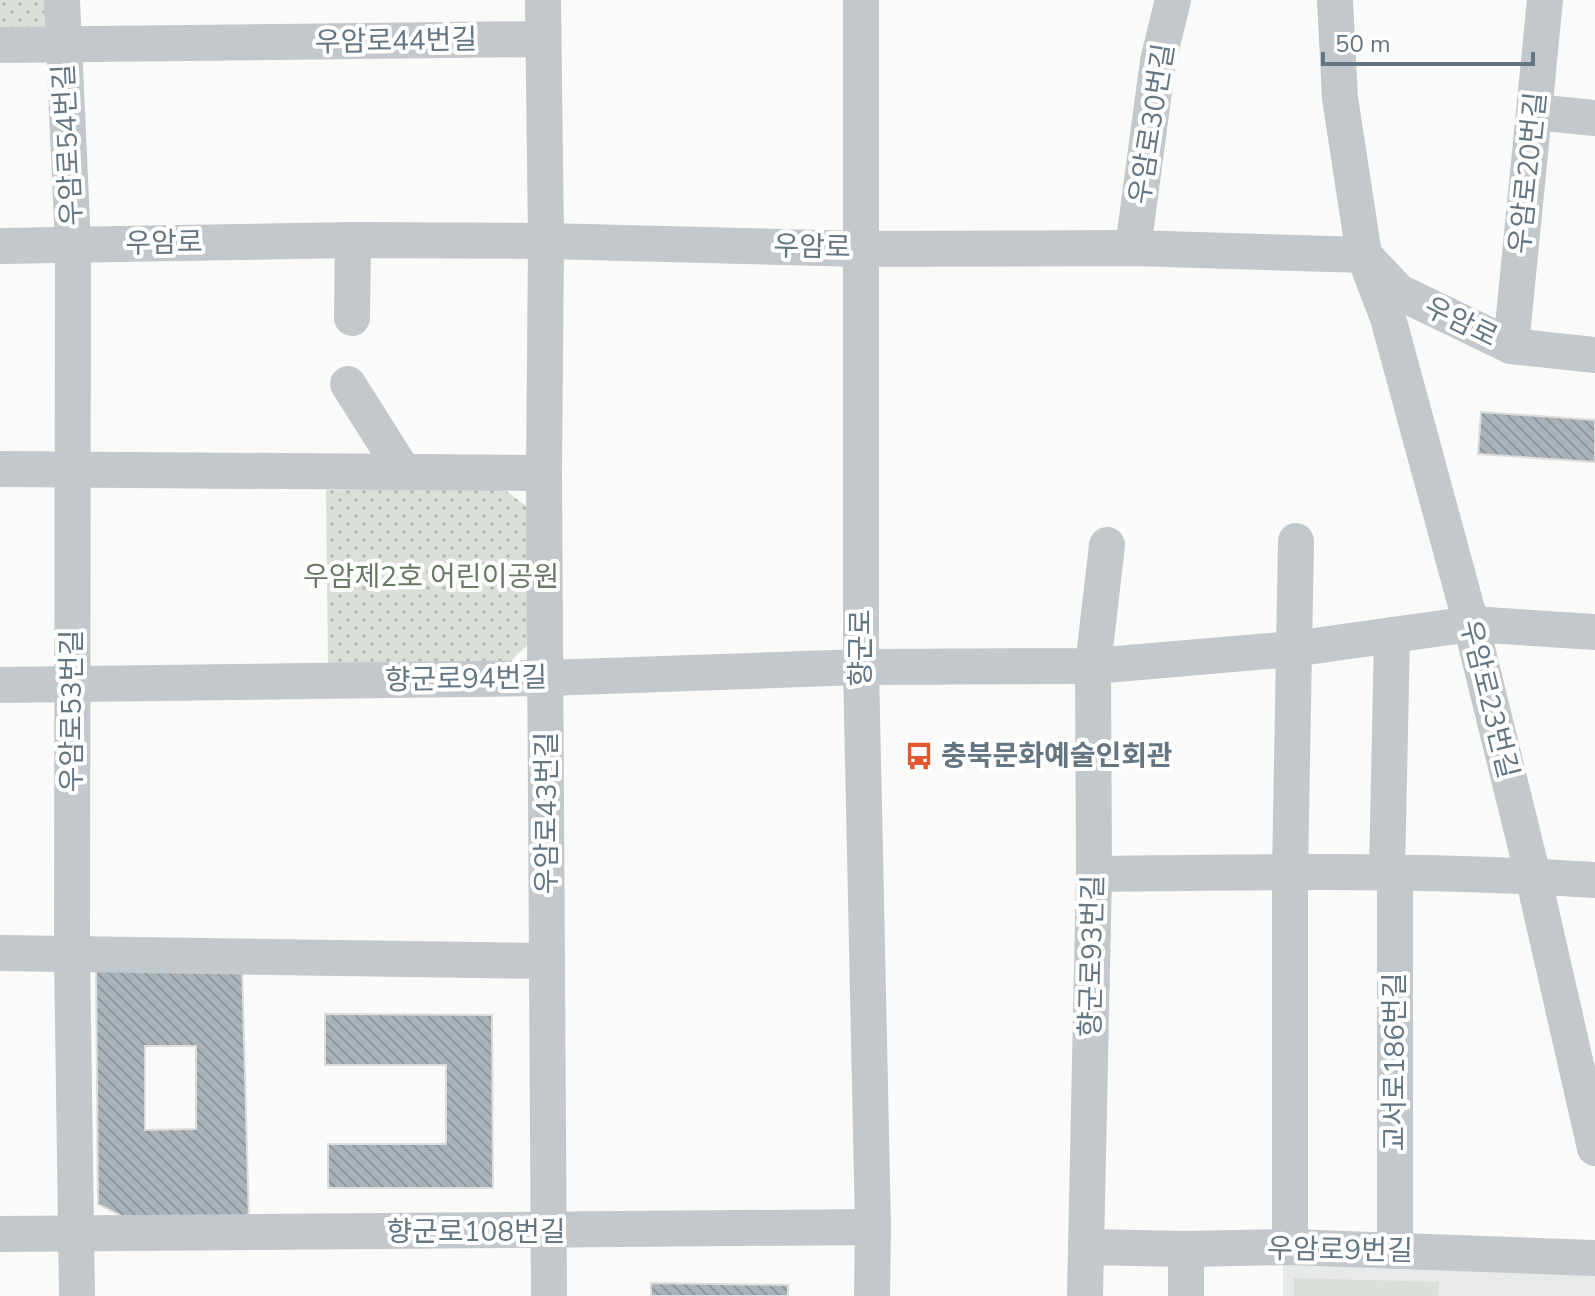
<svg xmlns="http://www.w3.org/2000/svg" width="1595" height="1296" viewBox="0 0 1595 1296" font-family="'Nunito Sans','Noto Sans KR',sans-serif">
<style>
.built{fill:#e8e9e9}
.grass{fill:#dadfd7}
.park{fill:url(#park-dots)}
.building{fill:url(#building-back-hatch);stroke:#dcdcda;stroke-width:2;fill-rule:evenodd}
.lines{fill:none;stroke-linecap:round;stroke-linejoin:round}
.minor{stroke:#c3c8cc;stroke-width:36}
.labels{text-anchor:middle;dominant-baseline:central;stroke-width:8;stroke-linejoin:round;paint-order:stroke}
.street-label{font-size:28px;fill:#657683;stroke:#fff}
.park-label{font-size:28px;fill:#687a64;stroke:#fff}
.poi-label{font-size:28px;font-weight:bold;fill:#657683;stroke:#fff;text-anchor:start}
</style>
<defs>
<pattern id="park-dots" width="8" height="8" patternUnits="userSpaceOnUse" patternTransform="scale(2)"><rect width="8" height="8" fill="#dadfd7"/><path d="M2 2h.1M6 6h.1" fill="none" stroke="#b4b9b4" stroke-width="1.8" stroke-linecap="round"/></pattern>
<pattern id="building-back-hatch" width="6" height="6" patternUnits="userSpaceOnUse" patternTransform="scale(2)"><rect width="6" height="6" fill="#aab3b9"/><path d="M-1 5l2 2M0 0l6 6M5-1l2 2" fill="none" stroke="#8e969c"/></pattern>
</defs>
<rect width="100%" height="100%" fill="#fafaf8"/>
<!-- built -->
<polygon class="built" points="1283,1257 1595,1271 1595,1296 1283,1296"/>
<!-- grass -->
<polygon class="grass" points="1294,1278 1439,1282 1438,1296 1294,1296"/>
<!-- park -->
<g class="park">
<polygon points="0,0 50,0 50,18 38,35 0,34"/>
<polygon points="501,487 537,514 533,640 505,666 328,665 326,490"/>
</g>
<!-- building -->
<g class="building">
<polygon points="1481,412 1595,420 1595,462 1478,454"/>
<path d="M242,964L249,1223H135L98,1204L96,965ZM145,1046H196V1129L145,1130Z"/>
<polygon points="325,1014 492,1015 493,1188 328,1188 328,1144 446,1144 446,1065 325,1065"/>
<polygon points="651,1283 788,1285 788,1296 651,1296"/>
</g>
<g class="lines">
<!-- minor -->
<g class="minor">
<polyline points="62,0 73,244 72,953 77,1296"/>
<polyline points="543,0 546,241 544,473 549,1296"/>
<polyline points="861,0 861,667 873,1227 872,1296"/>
<polyline points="1335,0 1340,98 1364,255 1388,318 1471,624 1533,876 1595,1148"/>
<polyline points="0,45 543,39"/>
<polyline points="1535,112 1595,118"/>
<polyline points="0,246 353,240 546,241 861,249 1133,248 1364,255 1399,292 1511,346 1595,355"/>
<polyline points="1133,248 1158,61 1173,0"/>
<polyline points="352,318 353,240"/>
<polyline points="1511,346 1545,0"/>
<polyline points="348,384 403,471"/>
<polyline points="0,469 544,473"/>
<polyline points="0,685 547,678 861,667 1093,666 1293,649 1471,624 1595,632"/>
<polyline points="1387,873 1392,635"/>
<path d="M1094,874C1261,872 1428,869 1595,880"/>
<polyline points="0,953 547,961"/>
<polyline points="0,1234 873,1227"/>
<polyline points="1086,1247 1186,1249 1290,1247 1595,1258"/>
<polyline points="1290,1247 1290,872 1296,541"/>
<polyline points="1186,1249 1186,1296"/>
<polyline points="1395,1251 1395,874"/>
<polyline points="1085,1296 1094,874 1093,666 1107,545"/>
</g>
</g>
<!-- icons -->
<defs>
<symbol id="bus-bare" viewBox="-9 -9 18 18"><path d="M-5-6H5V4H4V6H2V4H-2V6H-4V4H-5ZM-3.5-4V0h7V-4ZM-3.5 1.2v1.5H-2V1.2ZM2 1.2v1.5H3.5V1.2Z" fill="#e4572e" stroke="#fff" stroke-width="2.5" paint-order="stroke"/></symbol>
</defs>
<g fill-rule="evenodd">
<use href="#bus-bare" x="899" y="736" width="40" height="40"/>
</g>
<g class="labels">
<!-- street labels -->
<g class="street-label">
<text transform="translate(396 41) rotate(-1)">우암로44번길</text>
<text transform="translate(1152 124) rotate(-81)">우암로30번길</text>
<text transform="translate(68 145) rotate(-93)">우암로54번길</text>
<text transform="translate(1528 173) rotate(-84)">우암로20번길</text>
<text transform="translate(164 243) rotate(-1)">우암로</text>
<text transform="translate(812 247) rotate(1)">우암로</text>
<text transform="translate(1461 322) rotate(26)">우암로</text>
<text transform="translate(861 648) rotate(-90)">향군로</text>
<text transform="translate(466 679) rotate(-1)">향군로94번길</text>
<text transform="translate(1489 699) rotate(76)">우암로23번길</text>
<text transform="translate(72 711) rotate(-90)">우암로53번길</text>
<text transform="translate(547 813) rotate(-90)">우암로43번길</text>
<text transform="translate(1092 956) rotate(-89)">향군로93번길</text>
<text transform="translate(1395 1062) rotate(-90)">교서로186번길</text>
<text x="476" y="1232">향군로108번길</text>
<text transform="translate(1340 1250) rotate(1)">우암로9번길</text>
</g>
<!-- park labels -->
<g class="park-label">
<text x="431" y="577">우암제2호 어린이공원</text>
</g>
<!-- poi labels -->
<g class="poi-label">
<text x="941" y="756">충북문화예술인회관</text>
</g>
</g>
<!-- scale -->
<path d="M1323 52v12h210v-12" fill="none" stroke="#657683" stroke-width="4"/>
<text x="1335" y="52" font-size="24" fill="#657683" stroke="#ffffff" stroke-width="6" paint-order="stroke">50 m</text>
</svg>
